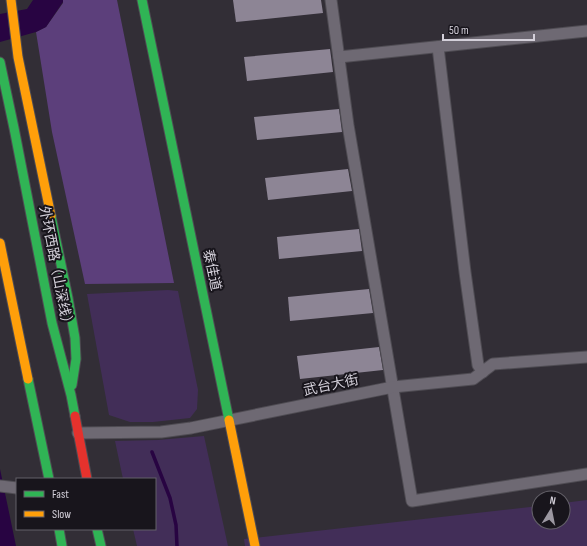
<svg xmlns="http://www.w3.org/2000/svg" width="587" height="546" viewBox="0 0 587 546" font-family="'Sofia Sans Condensed','Noto Sans SC',sans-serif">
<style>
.green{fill:#422e58}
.forest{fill:#5c3f7b}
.water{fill:#280442}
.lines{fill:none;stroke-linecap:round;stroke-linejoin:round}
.stream{stroke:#280442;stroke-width:3.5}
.building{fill:#8d8595}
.street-casing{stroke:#4f4c53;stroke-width:13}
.fast-casing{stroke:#4f4c53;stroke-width:11}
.slow-casing{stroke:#4f4c53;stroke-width:11}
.jam-casing{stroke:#4f4c53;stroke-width:11}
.street{stroke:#6e6973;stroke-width:11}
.fast{stroke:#30b455;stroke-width:9}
.slow{stroke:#ff9f0a;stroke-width:9}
.jam{stroke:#e5322d;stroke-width:9}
.labels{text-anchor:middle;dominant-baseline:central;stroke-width:4;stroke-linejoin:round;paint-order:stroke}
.street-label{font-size:14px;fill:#d4d0da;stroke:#18151c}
</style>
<rect width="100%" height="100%" fill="#322e36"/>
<!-- green -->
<g class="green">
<polygon points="168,290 178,291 198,390 197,409 190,418 153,422 130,422 109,415 87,294"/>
<polygon points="204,436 228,546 137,546 133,529 155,529 155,479 123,479 115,441 158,440"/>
<polygon points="587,500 587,546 245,546 244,539 539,506 539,522 563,522 563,503"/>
</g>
<!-- forest -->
<polygon class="forest" points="63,0 117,0 174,283 85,284 52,132 36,32 46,27 63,3"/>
<!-- water -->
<g class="water">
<polygon points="33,0 63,0 63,2 46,27 36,32 0,42 0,14 27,9"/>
<polygon points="0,469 16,546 0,546"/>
</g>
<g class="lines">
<!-- stream -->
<polyline class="stream" points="152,452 170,498 176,525 177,546"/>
</g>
<!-- building -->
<g class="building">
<polygon points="233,0 321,0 323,13 236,22"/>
<polygon points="330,49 333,72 247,81 244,57"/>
<polygon points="339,109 342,132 257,140 254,117"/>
<polygon points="348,169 352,191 268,200 265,178"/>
<polygon points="359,229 362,251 279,259 277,237"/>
<polygon points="369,289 373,313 290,321 288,297"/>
<polygon points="379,347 383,370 300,379 297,356"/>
</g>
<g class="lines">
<defs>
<g id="street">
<polyline points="331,0 348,125 412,501 587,474"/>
<polyline points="438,47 465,272 478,365 483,372"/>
<polyline points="339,57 587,31"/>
<polyline points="78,433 161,432 191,428 393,387 473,379 493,364 587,357"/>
<polyline points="0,486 17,488"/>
</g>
<g id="fast">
<polyline points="142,0 229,420"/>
<polyline points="0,62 14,128 52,323 71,395 75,416"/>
<polyline points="51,216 68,298 75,338 76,359 72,385"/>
<polyline points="28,379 49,479"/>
<polyline points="59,529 62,546"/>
<polyline points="97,529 101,546"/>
</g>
<g id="slow">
<polyline points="11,0 18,57 51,216"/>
<polyline points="0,243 28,379"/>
<polyline points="229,420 255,546"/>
</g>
<polyline id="jam" points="75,416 87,479"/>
</defs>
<!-- street casing -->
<use href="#street" class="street-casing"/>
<!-- fast casing -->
<use href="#fast" class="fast-casing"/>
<!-- slow casing -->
<use href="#slow" class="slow-casing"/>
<!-- jam casing -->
<use href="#jam" class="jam-casing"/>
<!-- street -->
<use href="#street" class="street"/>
<!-- fast -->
<use href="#fast" class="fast"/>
<!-- slow -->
<use href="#slow" class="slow"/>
<!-- jam -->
<use href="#jam" class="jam"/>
</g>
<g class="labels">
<!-- street labels -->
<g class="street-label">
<text transform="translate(56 268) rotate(79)">外环西路（山深线）</text>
<text transform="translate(212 270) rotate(78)">泰佳道</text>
<text transform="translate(331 385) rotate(-12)">武台大街</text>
</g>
</g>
<!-- legend -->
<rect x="16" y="478" width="140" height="52" fill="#18151c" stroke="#636068"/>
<rect x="24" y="491" width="20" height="6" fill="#30b455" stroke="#636068"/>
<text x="52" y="498" font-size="12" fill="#d4d0da">Fast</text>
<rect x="24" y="511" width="20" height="6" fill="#ff9f0a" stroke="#636068"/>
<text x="52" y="518" font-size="12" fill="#d4d0da">Slow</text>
<!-- north arrow -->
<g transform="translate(551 510) rotate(10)"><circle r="19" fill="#18151c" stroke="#636068"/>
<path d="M0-3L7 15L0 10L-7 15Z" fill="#9b97a1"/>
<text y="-6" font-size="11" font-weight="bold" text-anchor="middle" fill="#d4d0da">N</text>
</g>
<!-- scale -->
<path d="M443 34v6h91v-6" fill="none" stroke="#d4d0da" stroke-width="2"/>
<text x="449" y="34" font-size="12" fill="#d4d0da" stroke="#18151c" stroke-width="3" paint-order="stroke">50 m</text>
</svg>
